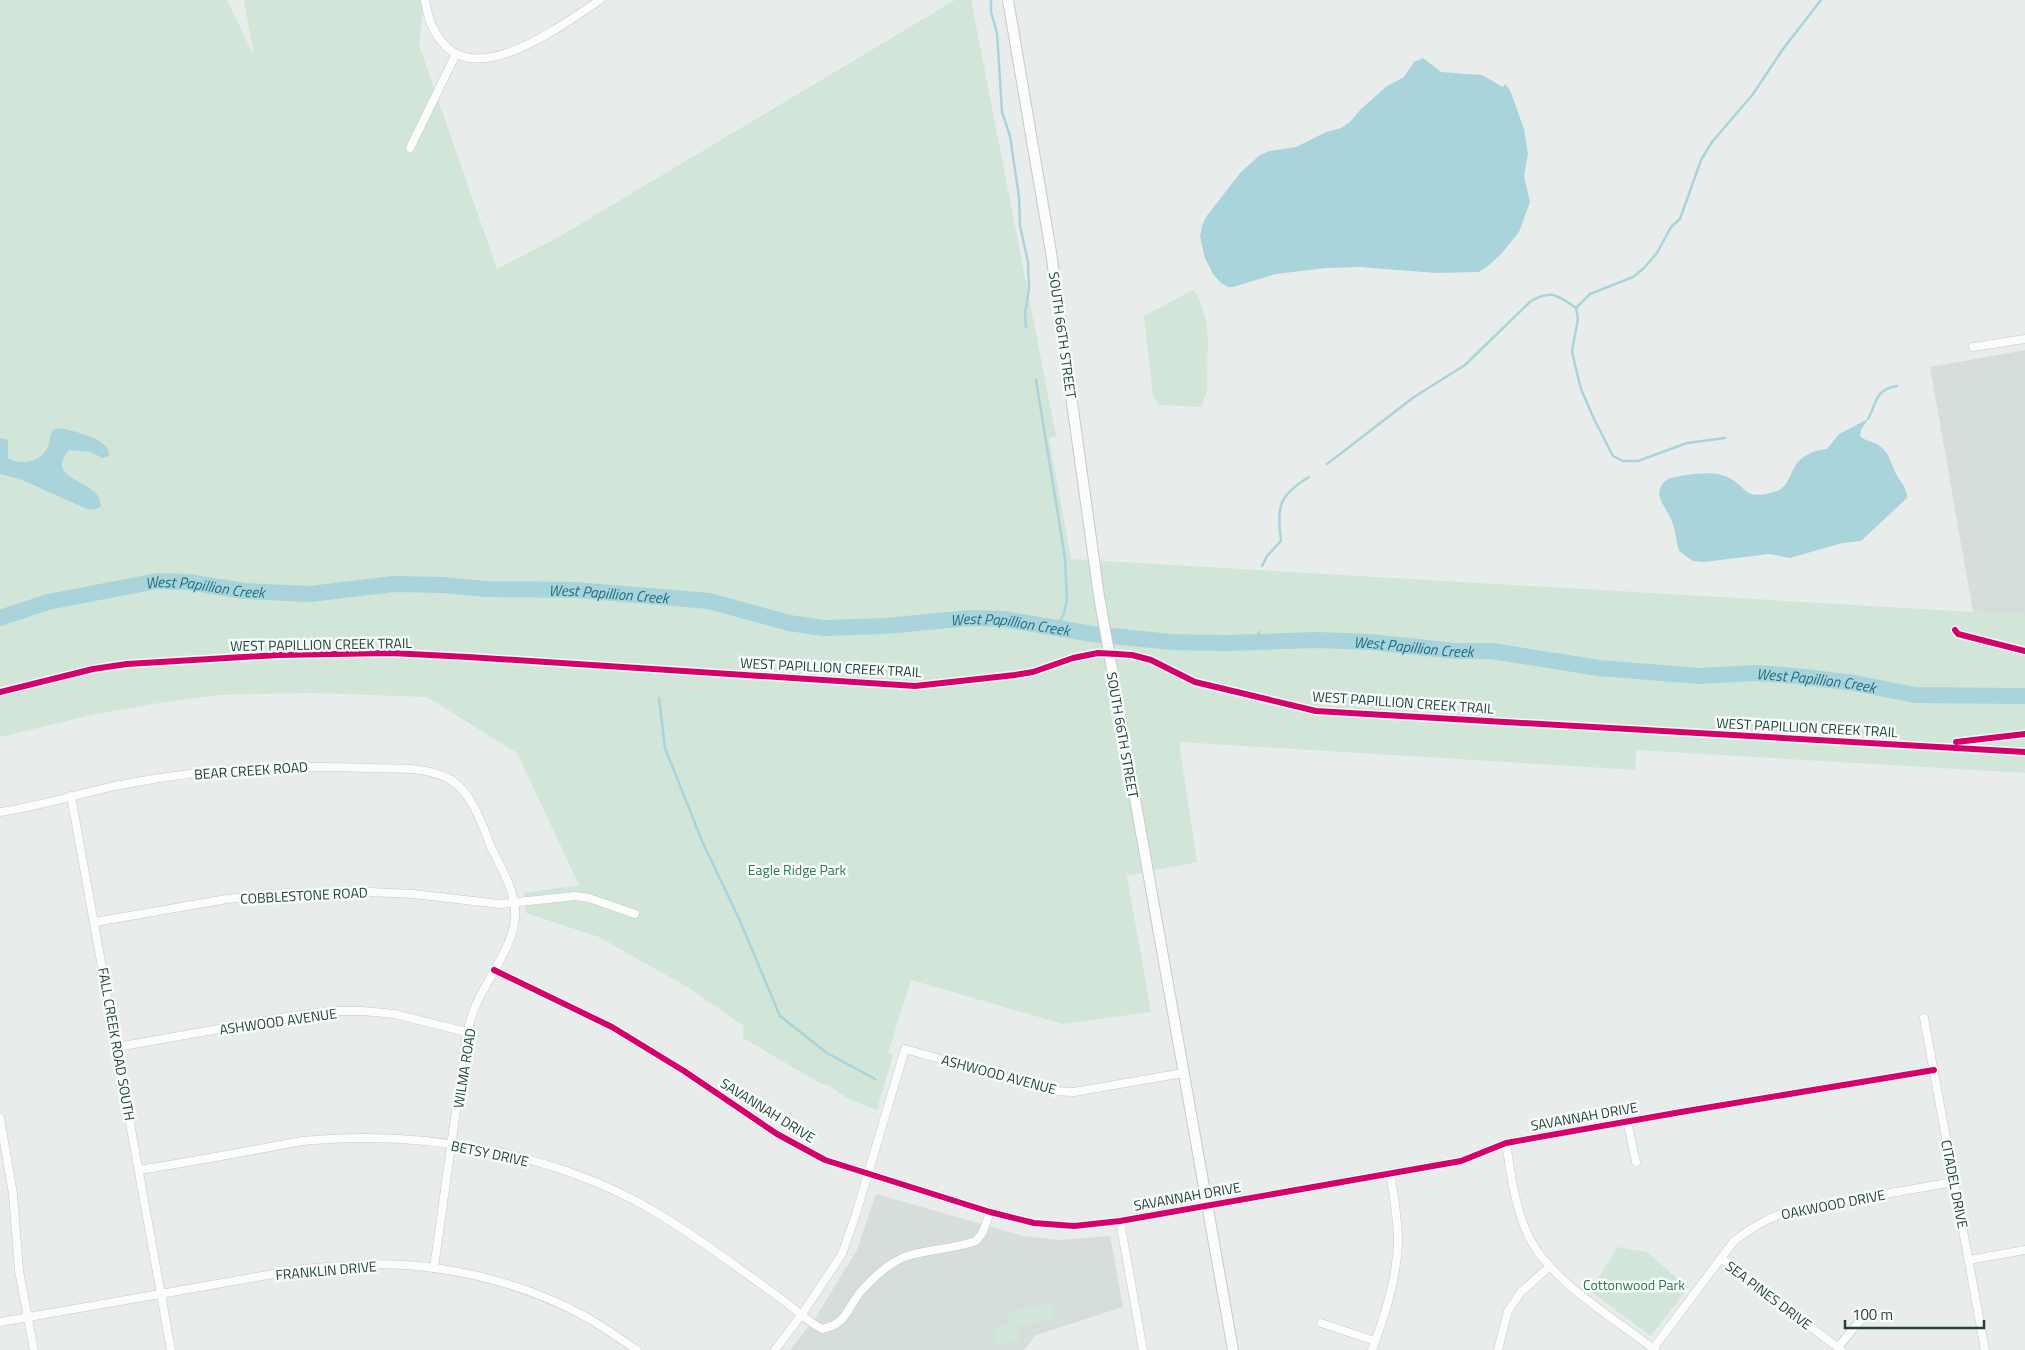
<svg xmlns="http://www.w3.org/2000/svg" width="2025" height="1350" viewBox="0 0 2025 1350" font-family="'Titillium Web',sans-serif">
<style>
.built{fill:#d6dedb}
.green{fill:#d1e6d8}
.water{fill:#a9d4db}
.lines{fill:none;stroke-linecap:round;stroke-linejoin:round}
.stream{stroke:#a9d4db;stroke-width:2.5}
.river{stroke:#a9d4db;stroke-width:16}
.street-casing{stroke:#c5cac8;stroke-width:9}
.secondary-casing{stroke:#c3cbc8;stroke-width:12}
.street{stroke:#fcfcfc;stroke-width:8}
.secondary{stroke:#fcfcfc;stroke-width:10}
.cycleway-casing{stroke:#f7fbf9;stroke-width:9}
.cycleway{stroke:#d6006c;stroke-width:6}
.labels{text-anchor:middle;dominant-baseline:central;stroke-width:5;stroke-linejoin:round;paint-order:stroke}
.street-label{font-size:14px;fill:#24423a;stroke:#f7fbf9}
.park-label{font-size:14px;fill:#2d7a4b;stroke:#f7fbf9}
.water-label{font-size:15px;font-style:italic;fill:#1c6f80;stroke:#f7fbf9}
</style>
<rect width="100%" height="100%" fill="#e8edeb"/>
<!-- built -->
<g class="built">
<polygon points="2025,350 2025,615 1973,612 1930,367"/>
<polygon points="876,1194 1023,1236 1060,1240 1110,1236 1123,1307 1036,1335 1024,1350 790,1350 816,1317 857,1250"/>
</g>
<!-- green -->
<g class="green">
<polygon points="0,0 227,0 254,56 244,0 424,0 419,45 497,269 557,238 955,0 971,0 1056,436 1049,438 1071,559 2025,615 2025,773 1636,750 1635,770 1179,742 1197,862 1127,876 1151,1012 1063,1024 911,980 888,1053 893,1055 877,1110 848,1099 831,1087 818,1082 743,1038 744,1026 689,988 599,937 526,913 524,893 579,885 517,753 427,697 311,693 218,695 153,704 92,715 0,737"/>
<polygon points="1193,290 1198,296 1206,320 1208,339 1207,391 1201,407 1159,405 1153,396 1144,316"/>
<polygon points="1618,1247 1647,1252 1688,1288 1651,1336 1590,1291"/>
<polygon points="1053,1304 1055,1319 1017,1326 1019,1341 996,1345 993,1328 1008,1325 1006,1312"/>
</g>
<!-- water -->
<g class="water">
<polygon points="1423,58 1441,72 1482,75 1503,87 1505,84 1510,90 1524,129 1528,154 1524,176 1530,202 1519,232 1502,253 1488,266 1479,272 1436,273 1360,267 1326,268 1276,274 1233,287 1228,287 1221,283 1213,274 1205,258 1200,237 1202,226 1206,217 1241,172 1260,155 1270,151 1296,147 1326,132 1341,128 1350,122 1361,109 1387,86 1404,77 1414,62"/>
<path d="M1868,419L1861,430L1860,436C1866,442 1875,441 1881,447C1890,454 1891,464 1896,474C1901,483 1907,487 1907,498L1861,541L1842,543L1790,558L1769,554L1704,562L1693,561L1679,551C1676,540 1675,526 1670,517C1663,503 1651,492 1668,479C1681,475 1710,471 1722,475C1748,483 1740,502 1774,492C1799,485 1782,455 1827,449L1839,434Z"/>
<path d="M58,428C71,430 112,439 109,456L103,458L90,452L69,450C42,482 101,478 101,506C96,510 92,510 87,509L20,479L0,474V438L8,440V458C21,466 39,462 47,449C50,443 49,436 53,430Z"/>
</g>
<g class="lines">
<!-- stream -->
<g class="stream">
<polyline points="991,0 991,12 997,33 1002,112 1010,136 1019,197 1020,226 1028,262 1029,288 1025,314 1026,327"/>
<polyline points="1036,380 1065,558 1067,600 1064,613 1057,628"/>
<path d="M1868,419C1877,403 1874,390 1897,386"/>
<polyline points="1725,438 1687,443 1638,461 1623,461 1613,456 1594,419 1581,389 1575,365 1572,351 1578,319 1576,308 1590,294 1633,277 1644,268 1657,253 1671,227 1680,219 1701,160 1712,142 1753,94 1783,49 1821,0"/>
<path d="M1327,464L1414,397L1465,365L1531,301C1553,289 1558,296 1576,308"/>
<path d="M1262,566L1267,556L1281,541C1277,506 1278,496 1309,477"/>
<polyline points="1255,642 1259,632"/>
<polyline points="659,698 665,748 702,841 740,921 780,1016 827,1053 875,1079"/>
</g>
<!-- river -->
<path class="river" id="s1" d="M0,618L48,602L157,581L188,582L244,591L310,594L393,584L444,585L485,589L576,590L709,601L789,623L824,628L885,626L969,618L1003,619L1093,634L1171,642L1226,643L1317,640L1370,642L1455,651H1492L1599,668L1699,676L1757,673L1796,676L1854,683L1915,695L2025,696"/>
<defs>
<g id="street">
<path d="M425,0C427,16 432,30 442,42C479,89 565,23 600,0"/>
<polyline points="410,148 456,54"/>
<polyline points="1973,347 2025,339"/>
<polyline points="71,796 171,1350"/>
<path d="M0,812C42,806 83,792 125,784C206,768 288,765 370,768C396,769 428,766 451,780C472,793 482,824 491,847C501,868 517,893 515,918C513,946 488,978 477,1003C472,1012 470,1023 467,1032L434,1268"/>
<polyline points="95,922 227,899 270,894 349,891 413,894 500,904 575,896 589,898 635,914"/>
<polyline points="494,970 612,1027 684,1071 777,1134 825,1160 990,1212 1034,1223 1074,1226 1120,1221 1461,1161 1506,1143 1681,1112 1934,1070"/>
<polyline points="1924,1018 1985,1350"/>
<polyline points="117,1047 292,1016 333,1011 363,1011 394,1014 467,1032"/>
<polyline points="0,1118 13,1194 19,1271 34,1350"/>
<polyline points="1627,1121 1636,1162"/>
<path d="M1506,1143C1511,1175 1515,1210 1530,1239C1552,1282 1617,1320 1655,1350"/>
<path d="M139,1170C178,1164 216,1157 254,1150C274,1147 294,1141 314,1140C431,1131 561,1154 662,1216C703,1241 741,1270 780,1298C794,1308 807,1321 822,1329C849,1324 847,1305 864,1288C876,1275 890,1262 907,1256C929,1249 954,1249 976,1241L983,1232L990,1212"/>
<polyline points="1120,1221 1143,1350"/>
<polyline points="1721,1258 1841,1350"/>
<polyline points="1969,1260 2025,1250"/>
<path d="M0,1322L302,1269C336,1266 370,1263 405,1265C466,1269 532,1287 586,1317C604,1327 620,1339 637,1350"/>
<polyline points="1321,1323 1375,1341"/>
<polyline points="1838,1347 1864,1316"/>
<polyline points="775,1350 802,1314 842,1254 856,1214 905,1049 1052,1091 1074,1092 1183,1073"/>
<path d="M1372,1350C1385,1316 1397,1278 1398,1242C1398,1219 1394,1196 1390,1173"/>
<polyline points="1498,1350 1508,1311 1521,1292 1549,1267"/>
<path d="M1652,1350L1734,1241C1757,1224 1771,1216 1798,1209L1954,1182"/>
</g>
<polyline id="secondary" points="1008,0 1051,252 1099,596 1233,1350"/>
</defs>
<!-- street casing -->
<use href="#street" class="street-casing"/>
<!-- secondary casing -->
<use href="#secondary" class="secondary-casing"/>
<!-- street -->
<use href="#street" class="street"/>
<!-- secondary -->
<use href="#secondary" class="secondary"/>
<defs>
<g id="cycleway">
<polyline points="1955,630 1958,634 2025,651"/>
<polyline points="0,692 93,669 127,664 279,655 391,653 468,657 915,686 1015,675 1033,672 1073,658 1098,653 1117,654 1132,655 1151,660 1195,682 1316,711 2025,752"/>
<polyline points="1956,742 2025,734"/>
<polyline points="494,970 612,1027 684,1071 777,1134 825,1160 990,1212 1034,1223 1074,1226 1120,1221 1461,1161 1506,1143 1681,1112 1934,1070"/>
</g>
</defs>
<!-- cycleway casing -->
<use href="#cycleway" class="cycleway-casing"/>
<!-- cycleway -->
<use href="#cycleway" class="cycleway"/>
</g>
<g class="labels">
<!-- street labels -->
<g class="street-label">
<text transform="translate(1063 335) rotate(82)">SOUTH 66TH STREET</text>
<text transform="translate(321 644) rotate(-1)">WEST PAPILLION CREEK TRAIL</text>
<text transform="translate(831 667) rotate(3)">WEST PAPILLION CREEK TRAIL</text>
<text transform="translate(1403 702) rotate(4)">WEST PAPILLION CREEK TRAIL</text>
<text transform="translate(1807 727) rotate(3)">WEST PAPILLION CREEK TRAIL</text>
<text transform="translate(1123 735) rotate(80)">SOUTH 66TH STREET</text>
<text transform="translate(251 770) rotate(-4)">BEAR CREEK ROAD</text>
<text transform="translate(304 895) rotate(-3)">COBBLESTONE ROAD</text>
<text transform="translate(278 1021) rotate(-8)">ASHWOOD AVENUE</text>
<text transform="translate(117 1044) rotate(80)">FALL CREEK ROAD SOUTH</text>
<text transform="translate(464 1068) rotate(-81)">WILMA ROAD</text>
<text transform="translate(999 1074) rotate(15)">ASHWOOD AVENUE</text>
<text transform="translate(768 1110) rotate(32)">SAVANNAH DRIVE</text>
<text transform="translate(1584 1116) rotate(-10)">SAVANNAH DRIVE</text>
<text transform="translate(490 1153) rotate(12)">BETSY DRIVE</text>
<text transform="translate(1955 1184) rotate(79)">CITADEL DRIVE</text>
<text transform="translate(1187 1196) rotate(-10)">SAVANNAH DRIVE</text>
<text transform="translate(1833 1204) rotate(-11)">OAKWOOD DRIVE</text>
<text transform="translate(326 1270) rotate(-5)">FRANKLIN DRIVE</text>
<text transform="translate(1769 1295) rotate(37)">SEA PINES DRIVE</text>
</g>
<!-- park labels -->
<g class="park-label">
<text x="797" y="869">Eagle Ridge Park</text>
<text x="1634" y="1284">Cottonwood Park</text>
</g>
<!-- water labels -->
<g class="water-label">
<text stroke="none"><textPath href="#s1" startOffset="210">West Papillion Creek</textPath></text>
<text stroke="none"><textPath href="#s1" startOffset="615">West Papillion Creek</textPath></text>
<text stroke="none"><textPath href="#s1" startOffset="1021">West Papillion Creek</textPath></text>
<text stroke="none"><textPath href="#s1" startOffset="1426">West Papillion Creek</textPath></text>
<text stroke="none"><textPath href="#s1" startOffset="1831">West Papillion Creek</textPath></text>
</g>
</g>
<!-- scale -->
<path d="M1845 1320v8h139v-8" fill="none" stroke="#24423a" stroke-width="2.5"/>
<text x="1852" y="1320" font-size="15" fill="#24423a" stroke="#f7fbf9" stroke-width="4" paint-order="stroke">100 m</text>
</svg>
